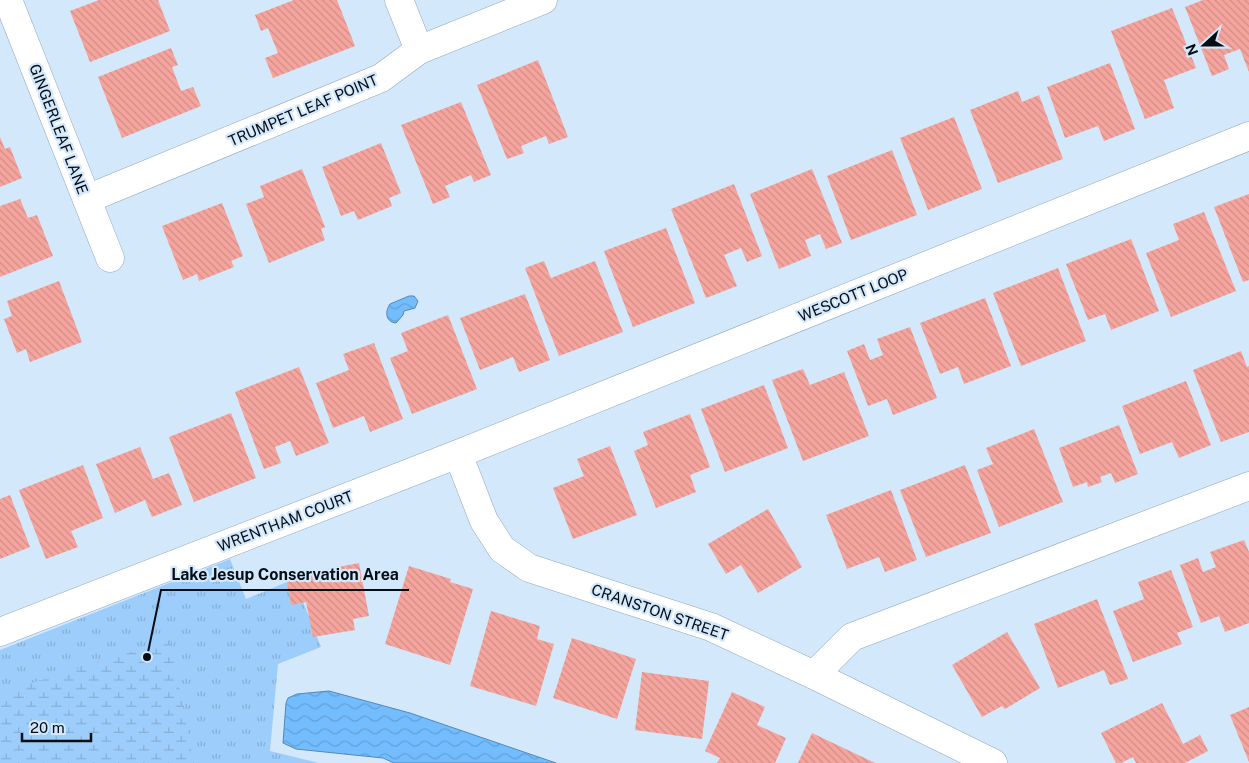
<svg xmlns="http://www.w3.org/2000/svg" width="1249" height="763" viewBox="0 0 1249 763" font-family="'Public Sans',sans-serif">
<style>
.grass{fill:url(#grass-tufts)}
.wetland{fill:url(#wetland-marsh)}
.water{fill:url(#water-waves);stroke:#5288b8}
.building{fill:url(#building-back-hatch)}
.lines{fill:none;stroke-linecap:round;stroke-linejoin:round}
.minor-casing{stroke:#90a7be;stroke-width:29}
.minor{stroke:#fff;stroke-width:28}
.labels{text-anchor:middle;dominant-baseline:central;stroke-width:4.5;stroke-linejoin:round;paint-order:stroke}
.street-label{font-size:15px;fill:#050d15;stroke:#d4e8fb}
.leader{fill:none;stroke:#050d15;stroke-width:2}
.callout-dot{fill:#050d15;stroke:#d4e8fb;stroke-width:2}
.callout-label{font-size:16px;text-anchor:middle;font-weight:bold;fill:#050d15;stroke:#d4e8fb;stroke-width:4.5;stroke-linejoin:round;paint-order:stroke}
</style>
<defs>
<pattern id="grass-tufts" width="24" height="20" patternUnits="userSpaceOnUse" patternTransform="scale(1.25)"><rect width="24" height="20" fill="#9dcdfa"/><path d="M3 7l-1-3M5 7V3M7 7l1-3M15 17l-1-3M17 17v-4M19 17l1-3" fill="none" stroke="#86afd5"/></pattern>
<pattern id="wetland-marsh" width="20" height="14" patternUnits="userSpaceOnUse" patternTransform="scale(1.25)"><rect width="20" height="14" fill="#9dcdfa"/><path d="M1 5h8M5 5V1M11 12h8M15 12V8" fill="none" stroke="#86afd5"/></pattern>
<pattern id="water-waves" width="16" height="10" patternUnits="userSpaceOnUse" patternTransform="scale(1.25)"><rect width="16" height="10" fill="#73bdfe"/><path d="M0 5q4-4 8 0t8 0" fill="none" stroke="#62a1d9"/></pattern>
<pattern id="building-back-hatch" width="6" height="6" patternUnits="userSpaceOnUse" patternTransform="scale(1.25)"><rect width="6" height="6" fill="#f5a59e"/><path d="M-1 5l2 2M0 0l6 6M5-1l2 2" fill="none" stroke="#d18d87"/></pattern>
</defs>
<rect width="100%" height="100%" fill="#d4e8fb"/>
<!-- grass -->
<polygon class="grass" points="230,559 246,599 294,579 321,647 278,664 270,751 319,763 0,763 0,650"/>
<!-- wetland -->
<polygon class="wetland" points="170,640 194,763 0,763 0,693"/>
<!-- water -->
<g class="water">
<path d="M409,296H414L418,301L415,308L404,311L403,315L396,323C385,322 385,311 390,304Z"/>
<polygon points="329,691 410,713 556,763 394,763 383,758 296,749 283,743 286,703 288,698 297,694"/>
</g>
<!-- building -->
<g class="building">
<polygon points="99,0 158,0 170,31 90,62 70,11"/>
<polygon points="294,0 337,0 355,46 273,78 265,58 278,53 268,28 261,31 255,15"/>
<polygon points="1203,0 1249,0 1249,72 1240,49 1224,55 1229,69 1212,76 1185,7"/>
<polygon points="1172,8 1196,68 1164,80 1174,108 1145,119 1111,31"/>
<polygon points="171,48 178,65 172,67 181,91 193,87 201,106 122,138 98,77"/>
<polygon points="538,60 568,137 549,144 546,136 521,146 524,153 507,159 477,85"/>
<polygon points="1110,63 1135,129 1104,141 1098,126 1065,138 1047,87"/>
<polygon points="1018,91 1022,102 1039,95 1063,159 998,183 970,110"/>
<polygon points="461,102 491,175 474,182 471,175 445,186 450,197 433,204 401,125"/>
<polygon points="954,117 982,189 928,210 900,138"/>
<polygon points="0,137 5,149 10,147 22,178 0,187"/>
<polygon points="381,143 401,193 389,198 392,206 358,220 354,211 341,216 322,167"/>
<polygon points="892,150 917,215 851,240 827,176"/>
<polygon points="302,169 325,227 321,229 325,240 269,263 246,204 264,197 260,186"/>
<polygon points="812,169 842,243 826,249 820,234 805,240 811,256 779,269 750,194"/>
<polygon points="734,184 762,256 747,262 741,248 724,255 737,286 706,298 671,209"/>
<polygon points="1249,194 1249,280 1243,282 1214,207"/>
<polygon points="20,199 28,218 37,215 53,256 0,277 0,206"/>
<polygon points="222,203 243,256 231,261 234,267 199,281 197,274 183,280 162,226"/>
<polygon points="1204,212 1236,291 1171,317 1146,253 1179,240 1173,224"/>
<polygon points="666,228 695,303 633,327 604,251"/>
<polygon points="1131,239 1159,311 1111,330 1105,314 1088,320 1066,264"/>
<polygon points="544,261 551,278 595,261 623,332 559,356 525,268"/>
<polygon points="1058,268 1086,341 1021,366 993,293"/>
<polygon points="59,281 82,342 30,362 26,349 17,353 4,319 12,316 7,301"/>
<polygon points="525,294 550,360 519,372 513,357 480,370 460,318"/>
<polygon points="985,298 1011,366 964,384 958,367 940,374 920,323"/>
<polygon points="448,315 477,389 412,414 390,358 408,351 401,333"/>
<polygon points="910,327 937,398 893,415 887,399 868,406 847,351 864,344 870,360 883,355 877,339"/>
<polygon points="374,343 403,419 370,432 364,416 333,428 316,383 349,370 343,354"/>
<polygon points="1241,351 1247,367 1249,366 1249,432 1221,442 1193,370"/>
<polygon points="299,367 329,443 296,456 290,441 275,447 281,463 264,469 235,392"/>
<polygon points="803,369 810,385 844,372 869,436 803,461 772,380"/>
<polygon points="1186,381 1211,445 1179,458 1172,442 1140,454 1122,406"/>
<polygon points="764,385 788,448 725,472 701,409"/>
<polygon points="231,413 256,478 194,502 169,437"/>
<polygon points="690,414 710,467 690,475 696,492 656,508 634,451 648,445 643,432"/>
<polygon points="1119,425 1138,474 1115,483 1111,473 1100,477 1102,482 1088,487 1087,482 1073,487 1059,448"/>
<polygon points="1034,429 1063,502 999,527 977,470 993,464 986,448"/>
<polygon points="610,446 637,515 573,539 553,488 584,476 577,459"/>
<polygon points="140,447 153,479 169,473 182,505 152,517 145,500 115,513 96,464"/>
<polygon points="83,465 103,518 71,531 78,547 46,559 19,490"/>
<polygon points="965,465 991,533 926,557 900,490"/>
<polygon points="891,490 917,560 885,572 879,557 847,569 826,515"/>
<polygon points="10,495 30,547 0,559 0,499"/>
<polygon points="768,509 802,567 758,593 741,565 726,574 708,544"/>
<polygon points="1244,540 1249,552 1249,623 1225,632 1219,616 1201,623 1180,565 1198,558 1203,572 1216,567 1210,552"/>
<polygon points="359,563 369,616 353,619 355,630 313,637 306,602 291,605 286,577"/>
<polygon points="409,566 451,579 450,582 473,589 450,665 385,644"/>
<polygon points="1171,570 1193,627 1177,633 1182,644 1133,662 1113,611 1144,599 1138,582"/>
<polygon points="1097,599 1128,679 1110,685 1104,670 1058,688 1034,624"/>
<polygon points="491,611 540,626 537,639 554,644 536,706 470,686"/>
<polygon points="1007,632 1040,688 1005,709 1002,706 982,717 952,665"/>
<polygon points="572,638 636,659 617,719 553,698"/>
<polygon points="642,672 709,681 702,739 635,730"/>
<polygon points="732,692 765,707 757,725 786,738 775,763 717,763 720,758 705,751"/>
<polygon points="1162,703 1183,744 1200,735 1208,751 1185,763 1136,763 1133,757 1121,763 1116,763 1101,733"/>
<polygon points="1249,707 1249,762 1230,715"/>
<polygon points="812,733 875,763 798,763"/>
</g>
<g class="lines">
<defs>
<g id="minor">
<polyline points="8,0 110,258"/>
<polyline points="399,0 419,50"/>
<polyline points="87,199 381,78 419,50 543,0"/>
<polyline points="458,454 484,521 502,549 529,568 711,627 814,675 993,763"/>
<polyline points="0,632 458,454 1249,136"/>
<polyline points="814,675 852,637 1249,486"/>
</g>
</defs>
<!-- minor casing -->
<use href="#minor" class="minor-casing"/>
<!-- minor -->
<use href="#minor" class="minor"/>
</g>
<g class="labels">
<!-- street labels -->
<g class="street-label">
<text transform="translate(303 110) rotate(-23)">TRUMPET LEAF POINT</text>
<text transform="translate(59 129) rotate(69)">GINGERLEAF LANE</text>
<text transform="translate(853 295) rotate(-22)">WESCOTT LOOP</text>
<text transform="translate(285 521) rotate(-21)">WRENTHAM COURT</text>
<text transform="translate(660 612) rotate(19)">CRANSTON STREET</text>
</g>
</g>
<!-- callouts -->
<path class="leader" d="M147 657L161 590H409"/>
<circle class="callout-dot" cx="147" cy="657" r="5"/>
<g class="callout-label">
<text x="285" y="580">Lake Jesup Conservation Area</text>
</g>
<!-- north arrow -->
<g transform="translate(1204 45) rotate(249)" stroke="#d4e8fb" stroke-width="4" paint-order="stroke">
<path d="M0-4L9 19L0 12L-9 19Z" fill="#050d15"/>
<text y="-8" font-size="14" font-weight="bold" text-anchor="middle" fill="#050d15">N</text>
</g>
<!-- scale -->
<path d="M22 733v8h69v-8" fill="none" stroke="#050d15" stroke-width="2.5"/>
<text x="30" y="733" font-size="15" fill="#050d15" stroke="#d4e8fb" stroke-width="4" paint-order="stroke">20 m</text>
</svg>
